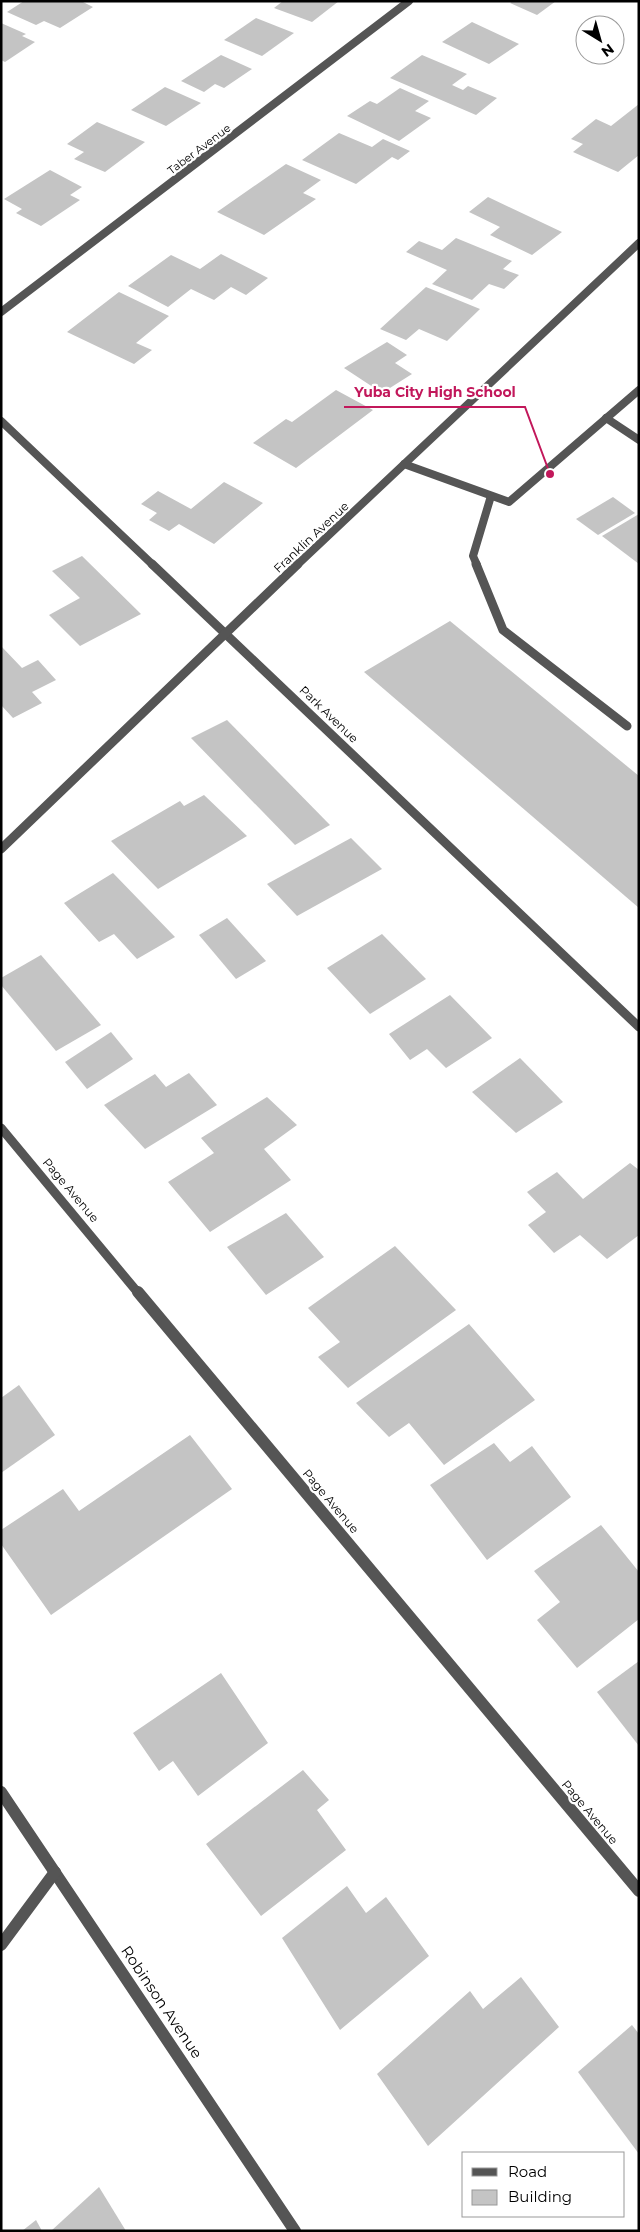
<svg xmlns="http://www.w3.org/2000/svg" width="640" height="2232" viewBox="0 0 640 2232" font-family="Montserrat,sans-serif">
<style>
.building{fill:#c4c4c4}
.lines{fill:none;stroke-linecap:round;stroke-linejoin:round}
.service-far1{stroke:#555;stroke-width:8}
.service{stroke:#555;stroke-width:9}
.minor-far2{stroke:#555;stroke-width:8}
.minor-far1{stroke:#555;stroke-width:9}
.minor{stroke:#555;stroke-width:12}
.tertiary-far1{stroke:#555;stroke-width:8}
.tertiary{stroke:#555;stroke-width:9}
.labels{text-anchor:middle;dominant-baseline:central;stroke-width:4.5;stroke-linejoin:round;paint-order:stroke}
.far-street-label{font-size:11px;fill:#000;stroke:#fff}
.street-label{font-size:12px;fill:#000;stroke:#fff}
.near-street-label{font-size:15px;fill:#000;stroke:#fff}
.leader{fill:none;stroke:#c2185b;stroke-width:2}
.callout-dot{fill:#c2185b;stroke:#fff;stroke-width:2}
.callout-label{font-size:14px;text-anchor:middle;font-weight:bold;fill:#c2185b;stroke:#fff;stroke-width:4.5;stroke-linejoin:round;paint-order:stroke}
</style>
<rect width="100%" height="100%" fill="#fff"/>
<!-- building -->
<g class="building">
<polygon points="24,1 81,1 93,7 60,28 44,21 36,25 7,12"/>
<polygon points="283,1 339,1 312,22 274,8"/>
<polygon points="513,1 556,1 537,15 510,3"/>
<polygon points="256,18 294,33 262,56 224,40"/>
<polygon points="472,22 519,44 489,64 442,42"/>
<polygon points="1,23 26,34 22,36 35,42 5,62 1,60"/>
<polygon points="221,55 252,69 224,88 215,84 204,92 181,81"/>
<polygon points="422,55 467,74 452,85 463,90 468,86 497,98 476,115 390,78"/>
<polygon points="165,87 201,103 166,126 131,110"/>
<polygon points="400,88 429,101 415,111 431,118 399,141 347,116 370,101 377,104"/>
<polygon points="639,104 639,155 618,172 573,152 583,144 571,139 596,119 611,126"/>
<polygon points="97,122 145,142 105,172 74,159 84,152 67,144"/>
<polygon points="339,133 372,147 383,139 410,151 398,160 392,157 356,184 302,160"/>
<polygon points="286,164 321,180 303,193 316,199 264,235 217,212"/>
<polygon points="50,170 82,187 70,195 80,200 41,226 16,213 22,209 4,199"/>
<polygon points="488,197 562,232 532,255 490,235 500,227 469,212"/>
<polygon points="456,238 512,261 503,269 519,275 504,289 489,284 472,300 432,284 447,270 406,252 419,241 442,250"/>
<polygon points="221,254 268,278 246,295 231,287 214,300 191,289 168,307 128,286 171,255 200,269"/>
<polygon points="426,287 480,309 447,341 419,329 406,340 380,329"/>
<polygon points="119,292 169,316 136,343 152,350 134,364 67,332"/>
<polygon points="387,342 407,355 395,363 412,374 382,393 344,368"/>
<polygon points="336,390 373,410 296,468 253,443 286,419 292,422"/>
<polygon points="224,482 263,503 214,544 179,524 169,531 149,520 157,513 141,504 158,491 191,509"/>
<polygon points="613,497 635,513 598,535 576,519"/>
<polygon points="639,514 639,564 602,536"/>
<polygon points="82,556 141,614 80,646 49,615 80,598 52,571"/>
<polygon points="450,621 639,776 639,908 364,672"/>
<polygon points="1,646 22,668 38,660 56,680 32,692 42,703 13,718 1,705"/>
<polygon points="227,720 330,825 295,845 191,738"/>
<polygon points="204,795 247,836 158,889 111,841 180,801 184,806"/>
<polygon points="351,838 382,869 297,916 267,884"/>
<polygon points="113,873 175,937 137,959 114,934 99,942 64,903"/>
<polygon points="227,918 266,961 236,979 199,935"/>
<polygon points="382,934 426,979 370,1014 327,968"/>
<polygon points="41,955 101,1025 56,1051 1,985 1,978"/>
<polygon points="450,995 492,1038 446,1068 427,1049 410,1060 389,1034"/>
<polygon points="111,1032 133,1059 87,1089 65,1062"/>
<polygon points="520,1058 563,1102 516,1133 472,1092"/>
<polygon points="189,1073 217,1105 145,1149 104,1105 155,1074 166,1087"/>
<polygon points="267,1097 297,1125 264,1149 291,1180 210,1232 168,1182 214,1153 201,1138"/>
<polygon points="630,1163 639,1170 639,1235 607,1259 580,1235 554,1253 528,1225 546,1212 527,1192 557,1172 583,1199"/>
<polygon points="286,1213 324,1257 266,1295 227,1247"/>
<polygon points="395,1246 456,1310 348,1388 318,1357 340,1342 308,1308"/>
<polygon points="469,1324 535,1400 444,1465 409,1423 389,1437 356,1403"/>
<polygon points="19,1385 55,1435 1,1473 1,1398"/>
<polygon points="190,1435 232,1489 51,1615 1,1544 1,1530 63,1489 79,1511"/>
<polygon points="494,1443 510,1462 532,1446 571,1497 487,1560 430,1485"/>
<polygon points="601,1525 639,1572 639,1619 577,1668 537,1620 560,1602 534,1571"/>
<polygon points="639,1661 639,1746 597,1692"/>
<polygon points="221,1673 268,1743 198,1796 173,1761 159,1771 133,1733"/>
<polygon points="303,1770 329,1800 317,1810 346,1850 261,1916 206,1844"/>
<polygon points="347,1886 366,1913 386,1897 429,1956 340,2030 282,1938"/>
<polygon points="521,1977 559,2027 428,2146 377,2074 470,1991 483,2009"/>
<polygon points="632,2025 639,2034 639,2154 578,2072"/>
<polygon points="99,2187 126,2231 51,2231"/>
<polygon points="36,2220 42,2231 22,2231"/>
</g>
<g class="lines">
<!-- service-far1 -->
<g class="service-far1">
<polyline points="606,418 639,440"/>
<polyline points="404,464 509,502 639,390"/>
<polyline points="477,565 473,556 491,496"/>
</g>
<!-- service -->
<polyline class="service" points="476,564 503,630 627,726"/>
<!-- minor-far2 -->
<g class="minor-far2">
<polyline points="1,312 409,1"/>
<polyline points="1,421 153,565"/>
</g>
<!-- minor-far1 -->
<g class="minor-far1">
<polyline points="152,564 639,1027"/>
<polyline points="1,1128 139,1294"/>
</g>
<!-- minor -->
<g class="minor">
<polyline points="138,1292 639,1891"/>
<polyline points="1,1792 295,2231"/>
<polyline points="1,1945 55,1872"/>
</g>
<!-- tertiary-far1 -->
<polyline class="tertiary-far1" points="297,565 639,243"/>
<!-- tertiary -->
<polyline class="tertiary" points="1,849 298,564"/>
</g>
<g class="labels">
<!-- far-street labels -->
<g class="far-street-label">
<text transform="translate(199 149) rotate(-37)">Taber Avenue</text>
</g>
<!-- street labels -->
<g class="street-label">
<text transform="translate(311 537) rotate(-43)">Franklin Avenue</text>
<text transform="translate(329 714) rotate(44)">Park Avenue</text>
<text transform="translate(71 1190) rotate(50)">Page Avenue</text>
<text transform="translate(331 1501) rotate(50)">Page Avenue</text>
<text transform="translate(590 1812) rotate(50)">Page Avenue</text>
</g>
<!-- near-street labels -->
<g class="near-street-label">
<text transform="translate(162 2002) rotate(56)">Robinson Avenue</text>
</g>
</g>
<!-- callouts -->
<path class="leader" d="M550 474L525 407H344"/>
<circle class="callout-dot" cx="550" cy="474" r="5"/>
<g class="callout-label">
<text x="435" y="397">Yuba City High School</text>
</g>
<!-- border -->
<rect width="640" height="2232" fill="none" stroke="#000000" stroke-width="5"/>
<!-- legend -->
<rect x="462" y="2152" width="162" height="65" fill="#ffffff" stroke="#999999"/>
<rect x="472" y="2168" width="25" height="8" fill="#555555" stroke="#999999"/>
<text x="508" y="2177" font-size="15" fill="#000000">Road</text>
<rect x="472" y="2190" width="25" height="15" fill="#c4c4c4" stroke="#999999"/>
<text x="508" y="2202" font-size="15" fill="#000000">Building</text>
<!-- north arrow -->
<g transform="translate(600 40) rotate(143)"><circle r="24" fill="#ffffff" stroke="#999999"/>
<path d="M0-4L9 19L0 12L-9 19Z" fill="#000000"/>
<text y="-8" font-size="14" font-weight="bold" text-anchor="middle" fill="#000000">N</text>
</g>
</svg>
